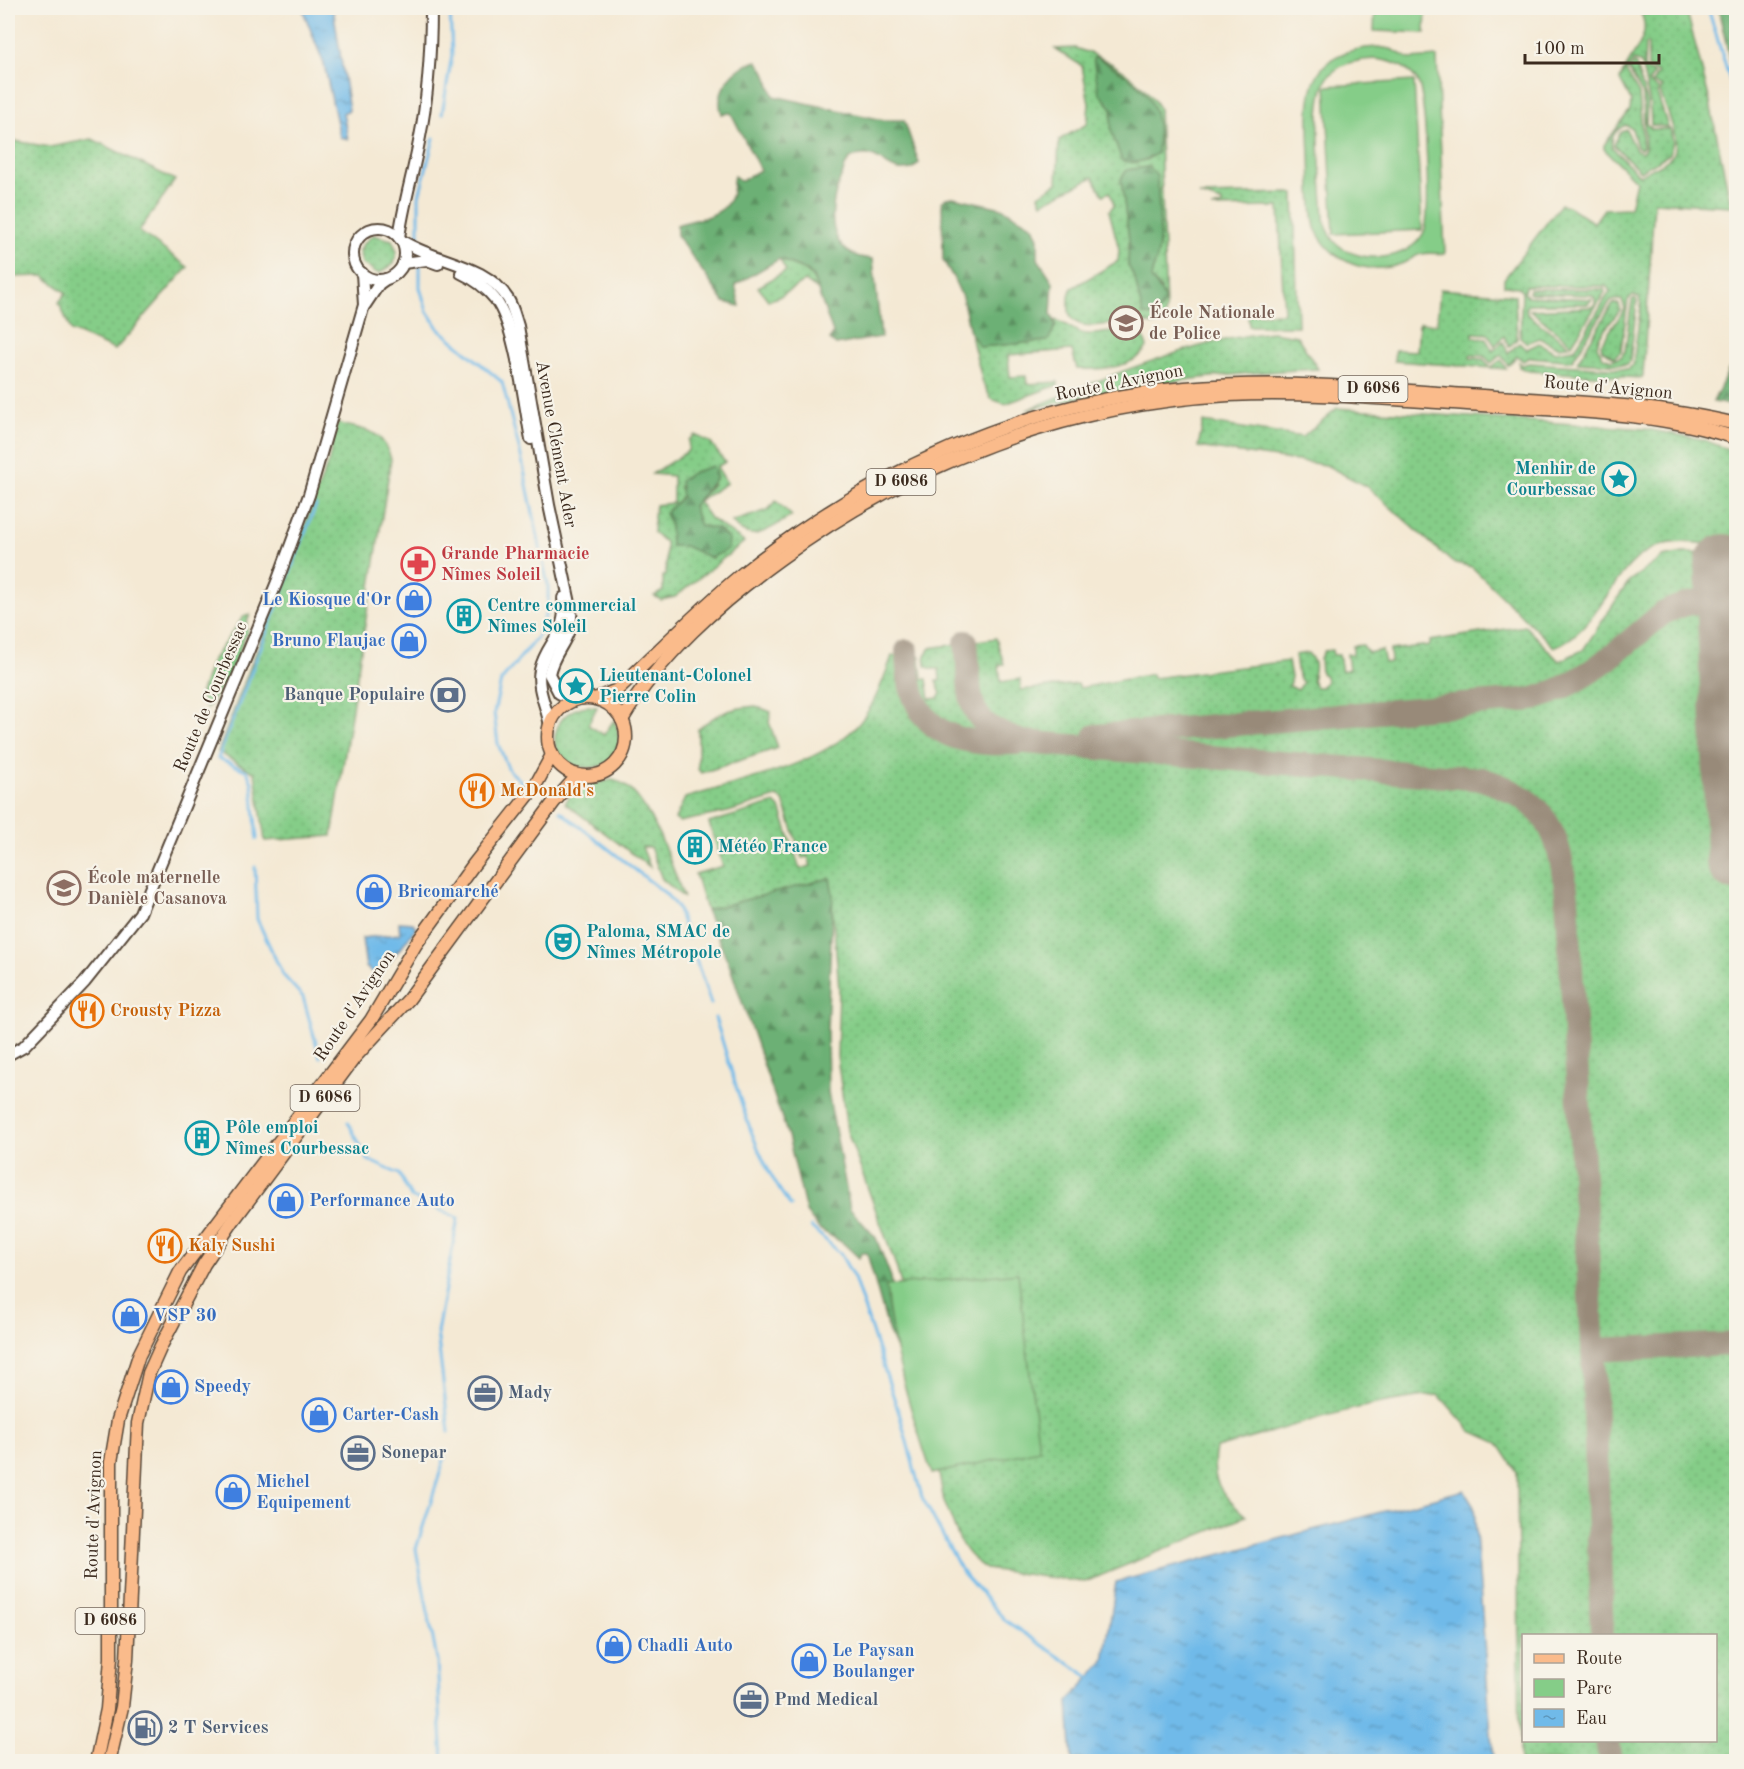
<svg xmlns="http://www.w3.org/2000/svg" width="1744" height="1769" viewBox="0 0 1744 1769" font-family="'Old Standard TT',serif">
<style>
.grass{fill:url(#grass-dots);stroke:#607c53;stroke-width:1.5;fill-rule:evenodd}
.forest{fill:url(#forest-firs);stroke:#546d49;stroke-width:1.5}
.green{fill:#85cd88;stroke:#607c53;stroke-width:1.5;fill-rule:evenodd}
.water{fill:url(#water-ripples);stroke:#567284;stroke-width:1.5}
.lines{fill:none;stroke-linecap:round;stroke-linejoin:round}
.stream{stroke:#70bae9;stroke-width:3}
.taxiway{stroke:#988a79;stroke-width:24}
.runway{stroke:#988a79;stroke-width:60}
.minor-casing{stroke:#574739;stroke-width:14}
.major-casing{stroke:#574739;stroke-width:15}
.minor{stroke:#fff;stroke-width:10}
.major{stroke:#fabb8b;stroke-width:12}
.labels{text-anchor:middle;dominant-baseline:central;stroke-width:4.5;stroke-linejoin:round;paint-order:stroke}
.shield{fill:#f7f3e8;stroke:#73665b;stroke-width:1.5}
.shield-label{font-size:16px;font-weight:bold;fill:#3b2a1e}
.education-label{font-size:18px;font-weight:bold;fill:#785e54;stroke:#f7f3e8;text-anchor:start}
.street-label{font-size:18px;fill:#3b2a1e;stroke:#f7f3e8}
.culture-label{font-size:18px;font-weight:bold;fill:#0d838f;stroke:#f7f3e8;text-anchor:start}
.health-label{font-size:18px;font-weight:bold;fill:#be3a42;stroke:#f7f3e8;text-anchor:start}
.shop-label{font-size:18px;font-weight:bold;fill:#366cbe;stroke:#f7f3e8;text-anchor:start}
.service-label{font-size:18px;font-weight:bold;fill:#4e5e75;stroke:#f7f3e8;text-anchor:start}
.food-label{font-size:18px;font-weight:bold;fill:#c56008;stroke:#f7f3e8;text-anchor:start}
</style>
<defs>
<pattern id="grass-dots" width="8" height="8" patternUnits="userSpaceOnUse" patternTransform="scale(1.5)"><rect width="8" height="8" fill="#85cd88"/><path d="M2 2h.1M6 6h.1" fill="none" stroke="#74b075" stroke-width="1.8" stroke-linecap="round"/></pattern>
<pattern id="forest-firs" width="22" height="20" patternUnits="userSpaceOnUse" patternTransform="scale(1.5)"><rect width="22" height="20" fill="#6cb074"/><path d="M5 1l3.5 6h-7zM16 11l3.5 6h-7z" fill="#5a8f5f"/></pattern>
<pattern id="water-ripples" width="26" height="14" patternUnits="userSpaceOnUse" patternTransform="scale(1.5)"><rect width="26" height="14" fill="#70bae9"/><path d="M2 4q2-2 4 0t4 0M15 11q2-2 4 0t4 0" fill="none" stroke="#5d97bc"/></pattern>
</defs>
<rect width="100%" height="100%" fill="#f7f3e8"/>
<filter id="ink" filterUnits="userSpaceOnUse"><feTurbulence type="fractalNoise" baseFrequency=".0167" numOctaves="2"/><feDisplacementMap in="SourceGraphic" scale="12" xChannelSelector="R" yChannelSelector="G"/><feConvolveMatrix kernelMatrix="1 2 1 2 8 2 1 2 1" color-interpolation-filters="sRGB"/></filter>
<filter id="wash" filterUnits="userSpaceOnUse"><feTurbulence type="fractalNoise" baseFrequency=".008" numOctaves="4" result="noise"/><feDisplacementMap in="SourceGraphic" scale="24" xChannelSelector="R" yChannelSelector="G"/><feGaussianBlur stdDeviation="1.35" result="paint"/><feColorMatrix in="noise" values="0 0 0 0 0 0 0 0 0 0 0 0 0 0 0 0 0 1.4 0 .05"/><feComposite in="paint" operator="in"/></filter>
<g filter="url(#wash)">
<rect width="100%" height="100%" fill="#f4e9d4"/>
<!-- grass -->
<g class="grass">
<path d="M1638,8H1686L1709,98L1731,206L1654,202L1643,376L1641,378L1529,371L1519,367V362L1522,365L1529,363L1627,369L1633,365L1641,305L1639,297L1633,295L1628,300L1621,351L1614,357L1602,350L1601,344L1625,309L1622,300H1611L1572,361L1530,357L1523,361L1517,356L1508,365L1501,355L1491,363L1484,356L1470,355V358L1483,359L1491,367L1501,360L1506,369L1394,361L1395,350L1417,351L1419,323L1437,324L1440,289L1515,295L1517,339L1509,347L1504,336L1495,346L1488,334L1473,333V337L1486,339L1493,351L1503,342L1508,353L1519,343L1527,349L1539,343L1555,352L1575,349L1610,291L1606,286H1525L1524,293L1527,296L1592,299L1588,304H1530L1526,307L1527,314L1570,346L1557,347L1540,338L1527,343L1520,337L1522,293L1519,287L1504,286V279L1561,204L1568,206L1594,223L1604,209L1630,208L1636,181L1604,149V145L1630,110L1631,101L1620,80C1628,54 1657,37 1638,8ZM1648,43V67L1658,73L1652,83L1663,87L1660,92C1665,106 1683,144 1672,156C1665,164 1649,170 1639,175L1612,147C1610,137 1617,128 1626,125L1632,129L1637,147L1641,149L1643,147L1639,94L1626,71L1634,60L1641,63L1650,104L1651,125L1668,127L1657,93L1659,89L1648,83L1654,74L1644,68L1645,44Z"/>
<path d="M1075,48C1106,57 1143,79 1159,108L1166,310L1164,320L1157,325C1147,325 1139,320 1129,321C1111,322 1068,337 1069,307C1069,300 1068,294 1072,288L1118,261L1119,249L1109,211L1114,205L1110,192L1103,195L1093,177L1042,203L1039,195L1057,183L1059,140L1087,124L1089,104L1082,66L1055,49ZM1096,57C1140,83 1163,97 1157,153L1146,160L1132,163L1111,115L1112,108C1097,94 1096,76 1096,57ZM1148,167L1157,177C1158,198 1161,221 1159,243C1159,257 1152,266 1151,279L1162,290L1135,279L1128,265L1129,239L1121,179L1127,170Z"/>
<polygon points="1635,63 1647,101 1646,124 1652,129 1670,129 1673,141 1670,154 1640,171 1614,145 1620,132 1626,129 1636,150 1642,152 1645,149 1643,95 1629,70"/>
<polygon points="92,139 175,180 139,231 188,267 115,350 71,331 59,302 66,293 44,276 8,277 8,140 50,147"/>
<polygon points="1290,193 1294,194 1298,326 1249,326 1248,314 1284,313 1279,207 1212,208 1223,205 1221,202 1199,195"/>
<polygon points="373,235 392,240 397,251 394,264 380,273 373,272 372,269 362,264 359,249 362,250 362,245"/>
<path d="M779,258C799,270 810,266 818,290L805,281L777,298L768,300L758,287L786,271Z"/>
<polygon points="1530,289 1604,289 1605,292 1572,344 1530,310 1591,307 1595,304 1595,298 1591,295 1529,293"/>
<polygon points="1635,298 1637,301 1630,361 1626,365 1577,362 1613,303 1619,304 1620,310 1599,337 1597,346 1603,357 1611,360 1621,357 1625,351 1632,300"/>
<path d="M1054,320C1067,322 1073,333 1087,334C1107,336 1123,324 1142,333L1147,347C1135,369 1098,370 1077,369L1072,350L1008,355L1010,377L1026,376L1027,384L1058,382V385L1005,404L991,399L983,383L970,332L981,347L1047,341L1056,325Z"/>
<path d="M1272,332L1297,336L1318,369C1219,373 1123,385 1027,410C1100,379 1194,340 1272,332Z"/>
<path d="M1337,408L1646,429L1701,439L1736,452V546C1716,545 1681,539 1662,545C1611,559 1604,629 1554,647L1472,567L1452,562L1369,488L1326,465L1198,447L1203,422L1303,437Z"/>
<path d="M337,423C366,431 381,427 391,459L332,836L265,841L255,773L218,752L329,460Z"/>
<path d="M695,435L710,442L725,462L717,467L727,483L698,501L710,518L744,542L675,597L661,600L654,596L663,591V576H666V543L653,532L655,505L673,503V476L652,474L688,451L689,440ZM712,466L713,484L693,506L700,526L713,528L712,558L685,546H671L670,524L665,513L675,506L683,493L679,487L685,477Z"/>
<path d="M776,501L792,516C770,528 751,547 732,522L768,510Z"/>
<path d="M1683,553L1736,554V1761H1520L1517,1472L1498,1443L1471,1431L1439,1395C1364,1400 1289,1428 1216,1448C1209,1481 1222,1495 1246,1516L1085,1582L986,1569C955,1548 959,1532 944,1502L914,1332L896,1266L847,1131L837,1056L839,989L830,879L706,910L695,874L723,866L709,823L775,803L780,808L800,869L811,866L808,857L802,858L783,800L777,797L728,812L679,822L675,819L685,798C737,782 814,767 854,729C873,710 883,681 892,656L915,652L920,657L922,679H927L930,699L938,698L941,694L936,681H940L939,669H931L926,666L925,655L930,648L996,638L1004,664L999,665L1001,682L1020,679L1021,690L1078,684L1080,688L1152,674L1153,678L1288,661L1291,677L1289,686L1298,690L1303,683L1298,676L1295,655L1308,653C1318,665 1314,669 1312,681L1316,687H1321L1326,682L1325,676L1321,673L1320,659L1324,651L1332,650L1333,655H1339L1342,671L1349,669L1347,654H1353V646L1363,645L1368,653L1382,650L1385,663L1391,662L1390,650L1430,645V641L1525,626L1559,661L1583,650L1629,581L1663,557ZM1524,1636H1716V1740H1524Z"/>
<polygon points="250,614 245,628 248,630 231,672 207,709 200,695 211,662 244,616"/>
<path d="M587,706L597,707L588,725L604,735L614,720C643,785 536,780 558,726C564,713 574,708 587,706Z"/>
<path d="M756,706L771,712L769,722L778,748L701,773L698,769V729C717,713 731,708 756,706Z"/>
<path d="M612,780C647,784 673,870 684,898L662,879L650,847H642L650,867L565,803L577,786Z"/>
</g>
<!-- forest -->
<g class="forest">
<polygon points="1718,8 1736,8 1736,87"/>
<path d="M1096,57C1142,84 1162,95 1157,153C1145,161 1136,164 1122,161L1111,130L1112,108L1099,93L1093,58Z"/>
<path d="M757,61L764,70L774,96L883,120H904L919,163L913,169C909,169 903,171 899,170C883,168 876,147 852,158C846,161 845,167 843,173C827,207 824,256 873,259L881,337L836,345L830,340L833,333L813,277L806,270L779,259L735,285L740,306L724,302L677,235V225C697,218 725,218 732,194C733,188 732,182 734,176L741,181L760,170L731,113L722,114C713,90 735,66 757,61Z"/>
<path d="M1148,167L1157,176C1158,201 1162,228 1158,253C1157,263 1152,265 1151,279C1163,293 1172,302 1154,316L1143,315L1135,279L1128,265L1129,239L1121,179L1127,170Z"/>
<polygon points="953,197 1002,208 1033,226 1038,238 1038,259 1053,282 1051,314 1056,325 1048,341 980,347 970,332 962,297 953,277 943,260 942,202 946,198"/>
<polygon points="1736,355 1736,406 1713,402"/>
<polygon points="712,466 715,469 716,478 693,506 700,526 718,529 729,540 728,549 711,558 685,546 671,546 670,524 665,513 682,497 680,481 692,473"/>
<polygon points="830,878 833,894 827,1030 828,1092 850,1209 876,1238 891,1277 906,1372 889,1333 867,1253 861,1253 859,1258 843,1243 819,1229 806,1212 788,1136 729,964 706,910"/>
</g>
<!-- green -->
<g class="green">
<polygon points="1375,8 1426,9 1425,33 1374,31"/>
<path d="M1378,47L1391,49L1410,59L1437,57L1445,254C1438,254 1429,252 1422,254C1415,255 1408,262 1401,264C1365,276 1331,262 1315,228C1310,204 1311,179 1310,155C1307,95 1304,50 1378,47ZM1376,59C1393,61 1409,67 1418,82C1426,98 1431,216 1424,232C1409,262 1359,265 1336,243C1330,237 1327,227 1324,219C1323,187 1310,99 1329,76C1341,62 1359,60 1376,59Z"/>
<polygon points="1414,81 1422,230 1334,234 1326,86"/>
<path d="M1018,1273L1039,1450L932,1474C911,1413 892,1351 886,1286Z"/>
</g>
<!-- water -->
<g class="water">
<polygon points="302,8 333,8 349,110 343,113 348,140 340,137 324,64"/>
<polygon points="399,922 413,923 416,928 378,977 366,967 362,938 400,934"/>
<polygon points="1464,1490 1474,1506 1493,1761 1072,1761 1068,1702 1104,1661 1116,1582"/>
</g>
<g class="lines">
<!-- stream -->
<g class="stream">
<polyline points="1708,8 1736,100"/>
<polyline points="442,114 452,55 450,8"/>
<polyline points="419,245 419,196 434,138"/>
<polyline points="420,266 420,288 427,311 438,328 502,382 521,456 548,585 548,607 538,636 501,681 494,713 498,744 509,770 523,783"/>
<polyline points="560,811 665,893 677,907 688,938"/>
<polyline points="257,839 252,783 247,771 218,758 316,505"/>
<polyline points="255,867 257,919 283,975 303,997 320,1057"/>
<polyline points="693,951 711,1004"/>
<path d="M715,1018C736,1081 750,1153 791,1206"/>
<polyline points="348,1122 368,1160 399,1174 411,1197 458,1218 437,1332 449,1432"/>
<polyline points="811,1227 840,1253 854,1278 900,1416 922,1497 963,1573 1006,1621 1091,1678"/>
<polyline points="443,1762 437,1660 416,1549 445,1457"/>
</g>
<!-- taxiway -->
<g class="taxiway">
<path d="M966,642C972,699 961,724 1024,742L1482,779C1549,801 1559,832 1567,897L1593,1350L1602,1636"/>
<path d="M907,651C907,726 946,747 1016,743"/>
<path d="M1095,736L1534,699C1585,684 1622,647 1662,614C1686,601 1710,599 1736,600"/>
<polyline points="1593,1350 1736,1344"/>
<polyline points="1607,1740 1610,1762"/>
</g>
<!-- runway -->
<polyline class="runway" points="1725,564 1736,861"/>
</g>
</g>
<g filter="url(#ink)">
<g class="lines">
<defs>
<g id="minor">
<circle cx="379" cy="254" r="26"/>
<path d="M399,238C403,206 413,174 419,142C428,98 431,52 431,8"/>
<path d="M401,240C433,262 486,263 508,299C513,307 515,317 518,326L549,505L571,608C574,640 554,648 549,674L559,693L574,701"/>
<polyline points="403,263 427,260 438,264"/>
<path d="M461,273C474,279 486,288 495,299C516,326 524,403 531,439"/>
<polyline points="365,305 379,284 386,279"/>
<path d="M550,726C547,707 536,688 540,670C546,642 569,634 563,598"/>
<polyline points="8,1055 24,1046 85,982 140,913 277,582 309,495 364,305 362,273"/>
</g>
<g id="major">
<circle cx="587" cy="737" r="39"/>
<path d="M595,699L617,690C659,651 698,610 742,574C868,473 1023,402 1185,388C1274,380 1364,387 1452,394C1547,401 1644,402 1736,424"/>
<path d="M622,720C660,655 719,603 780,559C912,462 1066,404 1229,395C1313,391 1398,400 1481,405C1566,411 1655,411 1736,438"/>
<polyline points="96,1762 107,1709 111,1658 111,1462 118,1420 139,1355 180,1272 371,1020 416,944 474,864 534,788 552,755"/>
<polyline points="109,1762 122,1707 127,1660 138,1423 149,1373 161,1346 204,1264 233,1221 355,1057 408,1000 554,802 578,775"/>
</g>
</defs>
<!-- minor casing -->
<use href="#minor" class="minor-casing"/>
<!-- major casing -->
<use href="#major" class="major-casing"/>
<!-- minor -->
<use href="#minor" class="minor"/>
<!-- major -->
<use href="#major" class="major"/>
</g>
</g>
<!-- icons -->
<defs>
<symbol id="university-ring" viewBox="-11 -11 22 22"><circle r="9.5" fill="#f7f3e8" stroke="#8d6e63" stroke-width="1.5"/><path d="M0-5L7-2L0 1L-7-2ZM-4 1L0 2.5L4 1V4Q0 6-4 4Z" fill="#8d6e63"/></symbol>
<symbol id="sight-ring" viewBox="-11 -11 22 22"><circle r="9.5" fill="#f7f3e8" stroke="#0f9aa8" stroke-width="1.5"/><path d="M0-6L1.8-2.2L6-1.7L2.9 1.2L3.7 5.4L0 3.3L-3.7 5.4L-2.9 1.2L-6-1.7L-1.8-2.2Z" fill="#0f9aa8"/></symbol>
<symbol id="pharmacy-ring" viewBox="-11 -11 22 22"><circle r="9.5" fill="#f7f3e8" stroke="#e0444e" stroke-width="1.5"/><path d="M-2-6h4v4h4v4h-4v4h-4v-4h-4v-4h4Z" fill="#e0444e"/></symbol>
<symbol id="shop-ring" viewBox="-11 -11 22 22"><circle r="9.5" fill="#f7f3e8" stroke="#3f7fe0" stroke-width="1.5"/><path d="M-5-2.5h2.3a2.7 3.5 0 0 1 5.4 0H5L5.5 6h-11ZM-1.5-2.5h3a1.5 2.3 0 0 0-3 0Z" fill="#3f7fe0"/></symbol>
<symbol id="building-ring" viewBox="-11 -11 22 22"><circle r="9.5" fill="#f7f3e8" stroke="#0f9aa8" stroke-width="1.5"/><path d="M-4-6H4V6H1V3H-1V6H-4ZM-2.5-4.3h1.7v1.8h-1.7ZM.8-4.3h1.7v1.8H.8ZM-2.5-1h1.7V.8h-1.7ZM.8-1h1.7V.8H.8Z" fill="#0f9aa8"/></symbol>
<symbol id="bank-ring" viewBox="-11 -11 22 22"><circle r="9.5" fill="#f7f3e8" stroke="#5c6f8a" stroke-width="1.5"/><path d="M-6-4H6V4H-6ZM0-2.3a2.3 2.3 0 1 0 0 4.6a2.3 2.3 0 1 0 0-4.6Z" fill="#5c6f8a"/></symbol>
<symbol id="restaurant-ring" viewBox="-11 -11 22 22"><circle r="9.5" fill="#f7f3e8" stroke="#e8710a" stroke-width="1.5"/><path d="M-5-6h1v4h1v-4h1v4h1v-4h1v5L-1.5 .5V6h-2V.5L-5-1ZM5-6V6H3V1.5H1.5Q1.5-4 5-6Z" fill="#e8710a"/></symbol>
<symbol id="school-ring" viewBox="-11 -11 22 22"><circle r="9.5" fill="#f7f3e8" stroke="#8d6e63" stroke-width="1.5"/><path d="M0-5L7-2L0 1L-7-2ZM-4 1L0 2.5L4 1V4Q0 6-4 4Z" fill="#8d6e63"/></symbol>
<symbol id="theatre-ring" viewBox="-11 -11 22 22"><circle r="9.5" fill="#f7f3e8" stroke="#0f9aa8" stroke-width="1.5"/><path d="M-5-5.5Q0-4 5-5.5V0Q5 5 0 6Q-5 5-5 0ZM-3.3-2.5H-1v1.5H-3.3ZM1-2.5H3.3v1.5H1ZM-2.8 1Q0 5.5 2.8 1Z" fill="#0f9aa8"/></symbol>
<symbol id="office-ring" viewBox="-11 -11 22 22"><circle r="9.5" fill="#f7f3e8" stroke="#5c6f8a" stroke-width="1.5"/><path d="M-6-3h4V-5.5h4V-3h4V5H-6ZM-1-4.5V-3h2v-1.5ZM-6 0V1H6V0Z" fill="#5c6f8a"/></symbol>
<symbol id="fuel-ring" viewBox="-11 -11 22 22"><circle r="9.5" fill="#f7f3e8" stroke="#5c6f8a" stroke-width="1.5"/><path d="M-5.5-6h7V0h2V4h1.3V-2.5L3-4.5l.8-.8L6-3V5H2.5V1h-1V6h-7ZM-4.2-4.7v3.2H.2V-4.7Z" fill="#5c6f8a"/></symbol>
</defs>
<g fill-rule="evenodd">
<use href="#university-ring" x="1107" y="304" width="38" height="38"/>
<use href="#sight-ring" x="1600" y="460" width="38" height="38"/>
<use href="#pharmacy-ring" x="399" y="545" width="38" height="38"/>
<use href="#shop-ring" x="395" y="581" width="38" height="38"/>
<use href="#building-ring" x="445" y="597" width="38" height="38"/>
<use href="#shop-ring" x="390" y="622" width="38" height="38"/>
<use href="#sight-ring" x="557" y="667" width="38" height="38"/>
<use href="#bank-ring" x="429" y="676" width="38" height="38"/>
<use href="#restaurant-ring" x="458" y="772" width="38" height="38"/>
<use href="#building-ring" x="676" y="828" width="38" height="38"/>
<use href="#school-ring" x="45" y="869" width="38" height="38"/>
<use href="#shop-ring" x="355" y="873" width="38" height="38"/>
<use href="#theatre-ring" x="544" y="923" width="38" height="38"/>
<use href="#restaurant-ring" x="68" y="992" width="38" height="38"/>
<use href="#building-ring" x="183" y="1119" width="38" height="38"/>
<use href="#shop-ring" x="267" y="1182" width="38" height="38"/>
<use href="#restaurant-ring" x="146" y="1227" width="38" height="38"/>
<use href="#shop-ring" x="111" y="1297" width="38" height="38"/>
<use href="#shop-ring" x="152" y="1368" width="38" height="38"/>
<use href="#office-ring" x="466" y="1374" width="38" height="38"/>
<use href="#shop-ring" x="300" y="1396" width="38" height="38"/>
<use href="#office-ring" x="339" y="1434" width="38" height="38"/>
<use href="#shop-ring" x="214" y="1473" width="38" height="38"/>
<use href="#shop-ring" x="595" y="1627" width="38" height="38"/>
<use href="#shop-ring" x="790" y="1642" width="38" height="38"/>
<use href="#office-ring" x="732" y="1681" width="38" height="38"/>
<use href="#fuel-ring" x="126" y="1709" width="38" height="38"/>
</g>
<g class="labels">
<!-- shield labels -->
<g class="shield">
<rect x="1338.5" y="376" width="69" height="26" rx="4.5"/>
<rect x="866.5" y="469" width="69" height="26" rx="4.5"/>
<rect x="290.5" y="1085" width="69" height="26" rx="4.5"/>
<rect x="75.5" y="1608" width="69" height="26" rx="4.5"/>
</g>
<g class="shield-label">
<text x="1373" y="389">D 6086</text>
<text x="901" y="482">D 6086</text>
<text x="325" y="1098">D 6086</text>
<text x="110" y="1621">D 6086</text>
</g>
<!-- education labels -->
<g class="education-label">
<text x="1149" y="313">École Nationale<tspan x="1149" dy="21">de Police</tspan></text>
<text x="87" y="878">École maternelle<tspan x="87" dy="21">Danièle Casanova</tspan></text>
</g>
<!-- street labels -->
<g class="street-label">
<text transform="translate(1119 383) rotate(-11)">Route d'Avignon</text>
<text transform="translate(1608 388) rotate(5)">Route d'Avignon</text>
<text transform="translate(556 444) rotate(80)">Avenue Clément Ader</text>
<text transform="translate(211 697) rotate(-67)">Route de Courbessac</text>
<text transform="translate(355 1006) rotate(-56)">Route d'Avignon</text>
<text transform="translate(94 1515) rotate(-88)">Route d'Avignon</text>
</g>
<!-- culture labels -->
<g class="culture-label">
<text x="1596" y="469" text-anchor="end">Menhir de<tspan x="1596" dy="21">Courbessac</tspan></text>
<text x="487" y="606">Centre commercial<tspan x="487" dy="21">Nîmes Soleil</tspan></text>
<text x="599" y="676">Lieutenant-Colonel<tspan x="599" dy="21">Pierre Colin</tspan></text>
<text x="718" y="847">Météo France</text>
<text x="586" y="932">Paloma, SMAC de<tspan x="586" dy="21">Nîmes Métropole</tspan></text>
<text x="225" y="1128">Pôle emploi<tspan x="225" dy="21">Nîmes Courbessac</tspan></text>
</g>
<!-- health labels -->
<g class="health-label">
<text x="441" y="554">Grande Pharmacie<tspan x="441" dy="21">Nîmes Soleil</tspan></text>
</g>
<!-- shop labels -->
<g class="shop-label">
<text x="391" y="600" text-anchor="end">Le Kiosque d'Or</text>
<text x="386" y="641" text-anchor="end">Bruno Flaujac</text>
<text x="397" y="892">Bricomarché</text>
<text x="309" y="1201">Performance Auto</text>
<text x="153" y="1316">VSP 30</text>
<text x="194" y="1387">Speedy</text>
<text x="342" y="1415">Carter-Cash</text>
<text x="256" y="1482">Michel<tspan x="256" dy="21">Equipement</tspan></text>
<text x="637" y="1646">Chadli Auto</text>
<text x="832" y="1651">Le Paysan<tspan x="832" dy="21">Boulanger</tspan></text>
</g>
<!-- service labels -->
<g class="service-label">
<text x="425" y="695" text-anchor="end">Banque Populaire</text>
<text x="508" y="1393">Mady</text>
<text x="381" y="1453">Sonepar</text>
<text x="774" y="1700">Pmd Medical</text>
<text x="168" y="1728">2 T Services</text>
</g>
<!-- food labels -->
<g class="food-label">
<text x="500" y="791">McDonald's</text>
<text x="110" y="1011">Crousty Pizza</text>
<text x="188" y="1246">Kaly Sushi</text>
</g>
</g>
<!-- margin -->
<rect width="1744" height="1769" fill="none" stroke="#f7f3e8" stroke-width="30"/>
<!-- legend -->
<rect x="1522" y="1634" width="195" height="108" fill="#f7f3e8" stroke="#aca397" stroke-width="1.5"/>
<rect x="1534" y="1654" width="30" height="9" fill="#fabb8b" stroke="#aca397" stroke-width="1.5"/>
<text x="1576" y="1664" font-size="18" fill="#3b2a1e">Route</text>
<rect x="1534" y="1679" width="30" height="18" fill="#85cd88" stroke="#aca397" stroke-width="1.5"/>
<text x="1576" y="1694" font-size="18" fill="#3b2a1e">Parc</text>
<rect x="1534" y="1709" width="30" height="18" fill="url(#water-ripples)" stroke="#aca397" stroke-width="1.5"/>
<text x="1576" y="1724" font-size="18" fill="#3b2a1e">Eau</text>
<!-- scale -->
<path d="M1525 54v9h134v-9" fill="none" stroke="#3b2a1e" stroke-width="3"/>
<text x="1534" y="54" font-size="18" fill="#3b2a1e" stroke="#f7f3e8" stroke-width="4.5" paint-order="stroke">100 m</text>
</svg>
